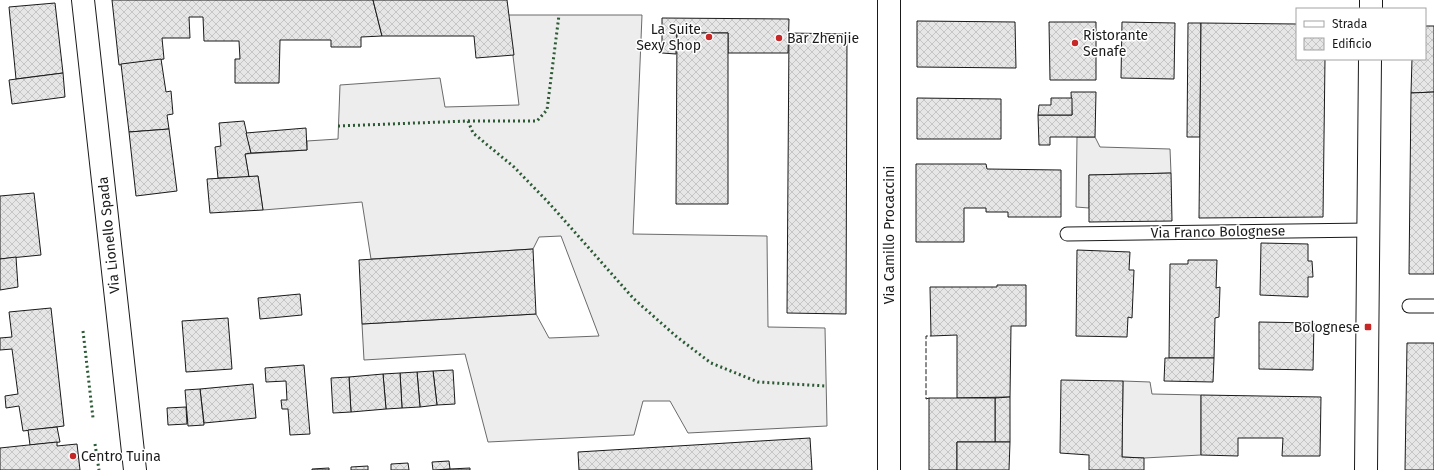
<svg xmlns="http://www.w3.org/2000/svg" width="1434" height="470" viewBox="0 0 1434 470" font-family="'Fira Sans',sans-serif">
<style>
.built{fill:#ededed;stroke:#6a6a6a}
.building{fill:url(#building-cross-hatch);stroke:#1a1a1a}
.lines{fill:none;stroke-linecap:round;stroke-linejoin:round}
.lane-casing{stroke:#1a1a1a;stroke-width:15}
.street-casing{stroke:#1a1a1a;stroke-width:24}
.secondary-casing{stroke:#1a1a1a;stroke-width:24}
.lane{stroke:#fff;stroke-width:13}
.street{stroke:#fff;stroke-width:22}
.secondary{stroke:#fff;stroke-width:22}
.hedge{stroke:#2b5a34;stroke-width:3;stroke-dasharray:2 3;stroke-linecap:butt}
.fence{stroke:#1a1a1a;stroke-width:1;stroke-dasharray:5 2;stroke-linecap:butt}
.poi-dot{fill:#c62828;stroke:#fff;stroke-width:1.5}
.labels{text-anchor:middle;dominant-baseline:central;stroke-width:3;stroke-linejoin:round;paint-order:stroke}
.poi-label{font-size:14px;fill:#1a1a1a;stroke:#fff;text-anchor:start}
.street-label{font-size:14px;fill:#1a1a1a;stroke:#fff}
</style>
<defs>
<pattern id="building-cross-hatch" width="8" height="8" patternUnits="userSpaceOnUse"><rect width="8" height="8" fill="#e6e6e6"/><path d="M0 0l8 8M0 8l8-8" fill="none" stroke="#c5c5c5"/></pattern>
</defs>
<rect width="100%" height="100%" fill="#fff"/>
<!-- built -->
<g class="built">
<polygon points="508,15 642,15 633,234 767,236 768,327 825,328 827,426 688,433 670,401 643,401 634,435 488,442 465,354 364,360 362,324 536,314 549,338 599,336 561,236 539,237 533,249 371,259 362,202 263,210 258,176 249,177 245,154 307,150 307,141 338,139 340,85 440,78 445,107 519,105"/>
<polygon points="1077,137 1095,137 1100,147 1170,149 1171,173 1089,175 1089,208 1076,207"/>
<polygon points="1123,381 1150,382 1152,394 1201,395 1201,455 1144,458 1122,457"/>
</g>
<!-- building -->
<g class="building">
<polygon points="112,0 373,0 382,36 361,37 361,47 331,47 331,40 280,40 279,83 235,83 235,59 240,59 239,41 204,41 203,17 189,17 190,38 162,38 164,59 119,65"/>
<polygon points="373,0 507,0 514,55 476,58 474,36 382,36"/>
<polygon points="55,3 63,73 16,79 9,7"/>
<polygon points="662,18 789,19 788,53 728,53 728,33 677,33 676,54 662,53"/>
<polygon points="917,21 1015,22 1016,68 917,67"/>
<polygon points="1049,22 1096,22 1096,80 1050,80"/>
<polygon points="1122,22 1175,23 1174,79 1121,78"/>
<polygon points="1188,23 1201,23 1200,137 1187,137"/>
<polygon points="1201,23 1297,24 1297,59 1325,59 1323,217 1199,218"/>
<polygon points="1425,26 1434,26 1434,92 1411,93 1412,59 1425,59"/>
<polygon points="677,33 728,33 728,204 676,204"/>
<polygon points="789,33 847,34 846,314 787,313"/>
<polygon points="161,59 166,92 171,91 173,114 167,115 169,129 129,132 121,64"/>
<polygon points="63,73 65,97 12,104 9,80"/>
<polygon points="1071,92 1096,92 1095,137 1050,137 1050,145 1039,145 1038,115 1072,115"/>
<polygon points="1434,92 1434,274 1409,274 1411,93"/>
<polygon points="917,98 1001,99 1001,139 917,139"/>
<polygon points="1051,98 1072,98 1072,115 1038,115 1039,105 1051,105"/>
<polygon points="244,121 251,153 245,154 249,177 218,178 215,147 221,146 219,123"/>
<polygon points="306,128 307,150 251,153 246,133"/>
<polygon points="169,129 177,191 136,196 129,132"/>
<polygon points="916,164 986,164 987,169 1061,170 1061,217 1008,217 1008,212 986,212 986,208 964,208 964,242 916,242"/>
<polygon points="1171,173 1172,221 1089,222 1089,175"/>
<polygon points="258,176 263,210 210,213 207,179"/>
<polygon points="34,193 41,255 0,259 0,196"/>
<polygon points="1261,243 1308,244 1308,261 1312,261 1313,277 1308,277 1308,297 1260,295"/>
<polygon points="533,249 536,314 362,324 359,260"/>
<polygon points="1077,250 1130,252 1129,270 1134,270 1132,318 1128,317 1127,337 1076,336"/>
<polygon points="16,257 18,287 0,290 0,259"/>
<polygon points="1188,260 1217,260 1216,288 1220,287 1219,317 1215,318 1214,358 1169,358 1170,264 1188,264"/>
<polygon points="997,285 1026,285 1026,326 1011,326 1010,397 957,398 957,335 931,336 930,287 997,287"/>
<polygon points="300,294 302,315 260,319 258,298"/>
<polygon points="51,308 64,426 23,431 19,406 6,408 5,396 18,394 12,349 0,350 0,338 12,337 9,312"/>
<polygon points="228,318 232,369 186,372 182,321"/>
<polygon points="1259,322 1314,323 1313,370 1259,369"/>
<polygon points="1407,343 1434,343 1434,470 1405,470"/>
<polygon points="1165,358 1214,358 1213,382 1164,381"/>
<polygon points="304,365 310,434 290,435 288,409 282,409 281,400 287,400 286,381 266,382 265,368"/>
<polygon points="453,370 455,404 437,405 433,371"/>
<polygon points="433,371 437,405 420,407 417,372"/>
<polygon points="417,372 420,407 402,408 400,373"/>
<polygon points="400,373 402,408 386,409 383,374"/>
<polygon points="383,374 386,409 351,412 349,377"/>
<polygon points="349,377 351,412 333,413 331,378"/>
<polygon points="1061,380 1123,381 1122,457 1144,458 1144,470 1089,470 1089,455 1060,453"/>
<polygon points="253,384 256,418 204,423 200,389"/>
<polygon points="200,389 204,425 188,426 185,390"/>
<polygon points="1201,395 1321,397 1320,456 1282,456 1283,438 1238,438 1238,456 1201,455"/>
<polygon points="1010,397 1010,442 995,442 995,398"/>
<polygon points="929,398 995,398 995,442 957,442 957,470 929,470"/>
<polygon points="186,407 187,424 168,425 167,408"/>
<polygon points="57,427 60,442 30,445 28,430"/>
<polygon points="810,438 812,470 579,470 578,452"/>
<polygon points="57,442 57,446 77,444 80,470 0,470 0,448"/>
<polygon points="957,442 1010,442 1009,470 957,470"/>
<polygon points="449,461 450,469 433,470 432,462"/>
<polygon points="408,463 409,470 391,470 391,464"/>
<polygon points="368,466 368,470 351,470 351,467"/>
<polygon points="329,468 329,470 312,470 312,469"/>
<polygon points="470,468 470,470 440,470 450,469"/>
</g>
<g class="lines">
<defs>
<g id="lane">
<polyline points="1067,234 1369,230"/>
<polyline points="1409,306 1434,306"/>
</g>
<g id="street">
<polyline points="83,0 135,470"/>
<polyline points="889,0 889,470"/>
</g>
<g id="secondary">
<polyline points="1371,0 1371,9"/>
<polyline points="1366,470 1370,59"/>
</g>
</defs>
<!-- lane casing -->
<use href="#lane" class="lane-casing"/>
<!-- street casing -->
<use href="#street" class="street-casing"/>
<!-- secondary casing -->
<use href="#secondary" class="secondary-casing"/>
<!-- lane -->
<use href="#lane" class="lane"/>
<!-- street -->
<use href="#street" class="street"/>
<!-- secondary -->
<use href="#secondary" class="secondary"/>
<!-- hedge -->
<g class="hedge">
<polyline points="468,121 537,121 547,110 559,15"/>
<polyline points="338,126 468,121 473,133 514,167 548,202 634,299 677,337 711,363 758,382 826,386"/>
<polyline points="83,331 93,418"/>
<polyline points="95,444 99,470"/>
</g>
<!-- fence -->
<polyline class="fence" points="929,398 926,399 926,336 931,336"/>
</g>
<!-- markers -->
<g class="poi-dot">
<circle cx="709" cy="37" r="4"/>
<circle cx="779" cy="38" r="4"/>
<circle cx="1075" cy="43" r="4"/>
<rect x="1364" y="323" width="8" height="8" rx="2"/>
<circle cx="73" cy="456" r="4"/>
</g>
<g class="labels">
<!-- poi labels -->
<g class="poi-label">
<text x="701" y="29" text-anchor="end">La Suite<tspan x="701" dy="16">Sexy Shop</tspan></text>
<text x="1083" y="35">Ristorante<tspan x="1083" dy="16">Senafe</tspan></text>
<text x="787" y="38">Bar Zhenjie</text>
<text x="1360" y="327" text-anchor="end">Bolognese</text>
<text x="81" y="456">Centro Tuina</text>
</g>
<!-- street labels -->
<g class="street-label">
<text transform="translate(1218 232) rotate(-1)">Via Franco Bolognese</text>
<text transform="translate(109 235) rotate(-96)">Via Lionello Spada</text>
<text transform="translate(889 235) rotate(-90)">Via Camillo Procaccini</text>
</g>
</g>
<!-- legend -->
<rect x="1296" y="8" width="130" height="52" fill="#ffffff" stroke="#a3a3a3"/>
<rect x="1304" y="21" width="20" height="6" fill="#ffffff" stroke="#a3a3a3"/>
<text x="1332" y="28" font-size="12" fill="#1a1a1a">Strada</text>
<rect x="1304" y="38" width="20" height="12" fill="url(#building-cross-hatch)" stroke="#a3a3a3"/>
<text x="1332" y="48" font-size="12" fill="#1a1a1a">Edificio</text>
</svg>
